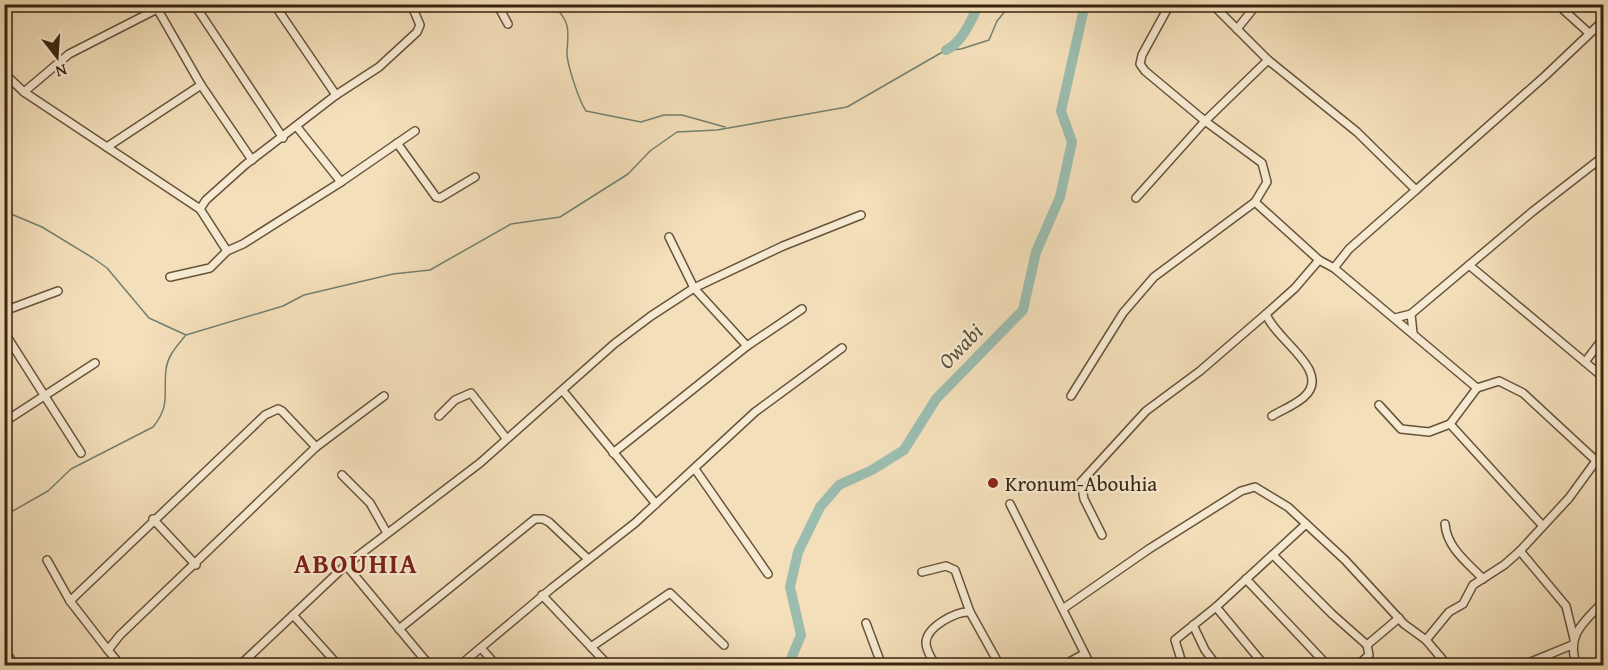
<svg xmlns="http://www.w3.org/2000/svg" width="1608" height="670" viewBox="0 0 1608 670" font-family="'Gentium Book Plus',serif">
<style>
.lines{fill:none;stroke-linecap:round;stroke-linejoin:round}
.stream{stroke:#738070;stroke-width:1.5}
.river{stroke:#9bbdb0;stroke-width:10}
.street-casing{stroke:#67533a;stroke-width:10}
.street{stroke:#f7ead2;stroke-width:7}
.poi-dot{fill:#8f2418;stroke:#f7ead2;stroke-width:2}
.labels{text-anchor:middle;dominant-baseline:central;stroke-width:4.5;stroke-linejoin:round;paint-order:stroke}
.poi-label{font-size:21px;fill:#38240f;stroke:#f7ead2;text-anchor:start}
.water-label{font-size:22px;font-style:italic;fill:#56523f;stroke:#f7ead2}
.district-label{font-size:27px;font-weight:bold;letter-spacing:1.5px;fill:#7a1f14;stroke:#f7ead2}
</style>
<rect width="100%" height="100%" fill="#f3dfba"/>
<filter id="stains"><feTurbulence type="fractalNoise" baseFrequency=".00333" numOctaves="4"/><feColorMatrix values="0 0 0 0 .2 0 0 0 0 .09 0 0 0 0 .02 0 0 0 .5 -.17"/></filter>
<radialGradient id="worn" r=".72"><stop offset=".6" stop-color="#630" stop-opacity="0"/><stop offset="1" stop-color="#630" stop-opacity=".3"/></radialGradient>
<g class="lines">
<!-- stream -->
<g class="stream">
<path d="M552,4C570,21 569,29 567,51C566,62 579,101 586,111L641,122L664,115H682L725,127"/>
<polyline points="4,211 42,227 93,258 107,268 149,318 186,335 283,306 304,295 393,274 430,270 511,224 560,217 628,174 650,151 677,132 717,130 847,107 946,50 961,49 989,40 997,21 1011,4"/>
<path d="M4,516L48,491L71,469L153,427C171,405 163,393 166,369C168,355 177,346 185,336"/>
</g>
<!-- river -->
<g class="river">
<path d="M946,50C962,43 972,19 979,4"/>
<polyline points="788,666 801,635 790,587 798,552 820,507 839,485 872,470 904,450 936,399 1023,310 1036,252 1060,197 1072,142 1061,111 1085,4"/>
</g>
<defs>
<g id="street">
<polyline points="194,4 283,138"/>
<polyline points="274,4 336,95"/>
<polyline points="325,4 326,5"/>
<polyline points="497,4 508,24"/>
<polyline points="1212,4 1268,60 1357,132 1416,190 1545,76 1604,20"/>
<polyline points="1557,4 1589,33"/>
<polyline points="158,10 201,85 252,160"/>
<polyline points="1237,29 1257,4"/>
<polyline points="4,73 24,92 200,209"/>
<polyline points="24,92 69,54 167,4"/>
<polyline points="297,127 341,182"/>
<polyline points="397,143 436,197 440,198 475,177"/>
<polyline points="107,147 201,85"/>
<polyline points="1136,198 1205,121 1268,60"/>
<polyline points="1255,202 1319,260 1334,268 1349,249 1416,190"/>
<polyline points="669,237 694,288 747,346"/>
<polyline points="227,251 200,209 206,200 245,165 336,95 379,67 417,32 420,25 411,4"/>
<polyline points="1469,265 1604,378"/>
<polyline points="1334,268 1477,388 1499,381 1523,393 1604,468"/>
<polyline points="170,277 210,268 227,251 243,244 341,182 415,131"/>
<polyline points="4,311 58,291"/>
<path d="M1266,314C1276,341 1333,371 1304,397C1295,405 1282,410 1272,416"/>
<polyline points="1411,314 1413,333"/>
<polyline points="1395,318 1411,314 1532,212 1604,156"/>
<polyline points="4,332 81,453"/>
<polyline points="1585,362 1604,337"/>
<polyline points="563,391 656,504"/>
<polyline points="1071,396 1123,313 1154,277 1255,202 1267,182 1262,163 1205,121 1145,71 1140,64 1142,55 1170,4"/>
<polyline points="1379,405 1401,429 1429,432 1450,424 1477,388"/>
<polyline points="439,416 455,400 471,393 506,438"/>
<polyline points="4,422 95,363"/>
<polyline points="1450,424 1542,525"/>
<polyline points="613,453 747,346 802,309"/>
<polyline points="695,469 768,574"/>
<polyline points="342,475 370,503 387,533"/>
<polyline points="1010,504 1091,666"/>
<polyline points="153,519 196,565"/>
<path d="M1445,524C1447,548 1467,562 1483,579"/>
<polyline points="1102,535 1084,499 1081,482 1146,411 1200,371 1266,314 1295,288 1319,260"/>
<polyline points="1273,555 1332,614 1367,645 1399,618"/>
<polyline points="47,560 70,601 108,650"/>
<polyline points="346,565 430,666"/>
<polyline points="922,572 946,566 955,570 970,612 1000,666"/>
<polyline points="1246,579 1328,666"/>
<polyline points="542,595 609,666"/>
<polyline points="70,601 265,415 278,409 282,411 316,447"/>
<polyline points="1216,607 1265,666"/>
<polyline points="1064,608 1149,549 1241,491 1255,487 1288,507 1345,560 1404,624 1426,640 1448,666"/>
<polyline points="293,615 339,666"/>
<polyline points="866,623 882,666"/>
<polyline points="1193,625 1205,650 1217,666"/>
<polyline points="399,629 535,519 543,519 549,522 588,559"/>
<polyline points="1574,639 1566,606 1520,551 1569,498 1604,450"/>
<polyline points="1426,640 1449,612 1463,604 1473,585 1504,565 1520,551"/>
<polyline points="591,647 670,593 724,645"/>
<polyline points="481,648 497,666"/>
<polyline points="4,649 15,666"/>
<polyline points="121,666 108,650 120,635 316,447 384,396"/>
<polyline points="239,666 346,565 480,463 614,344 651,316 694,288 783,246 861,215"/>
<polyline points="459,666 552,588 635,523 755,412 842,348"/>
<path d="M936,666C932,659 926,651 926,643C926,627 956,611 970,612"/>
<polyline points="1062,666 1084,654"/>
<polyline points="1183,666 1175,640 1216,607 1306,524"/>
<polyline points="1357,666 1369,655 1367,645"/>
<polyline points="1521,666 1572,645"/>
<path d="M1577,666C1565,635 1584,622 1604,601"/>
</g>
</defs>
<!-- street casing -->
<use href="#street" class="street-casing"/>
<!-- street -->
<use href="#street" class="street"/>
</g>
<!-- markers -->
<circle class="poi-dot" cx="993" cy="483" r="6"/>
<g class="labels">
<!-- poi labels -->
<g class="poi-label">
<text x="1005" y="483">Kronum-Abouhia</text>
</g>
<!-- water labels -->
<g class="water-label">
<text transform="translate(960 346) rotate(-46)">Owabi</text>
</g>
<!-- district labels -->
<g class="district-label">
<text x="356" y="563">ABOUHIA</text>
</g>
</g>
<!-- margin -->
<rect width="1608" height="670" fill="none" stroke="#f3dfba" stroke-width="24"/>
<rect x="6" y="6" width="1596" height="658" fill="none" stroke="#38240f" stroke-width="3"/>
<rect x="12" y="12" width="1584" height="646" fill="none" stroke="#38240f" stroke-width="1.5"/>
<!-- north arrow -->
<g transform="translate(57 57) rotate(163)" stroke="#f7ead2" stroke-width="4.5" paint-order="stroke">
<path d="M0-4.5L10 22L0 15L-10 22Z" fill="#38240f"/>
<text y="-9" font-size="16" font-weight="bold" text-anchor="middle" fill="#38240f">N</text>
</g>
<rect width="100%" height="100%" filter="url(#stains)"/>
<rect width="100%" height="100%" fill="url(#worn)"/>
</svg>
